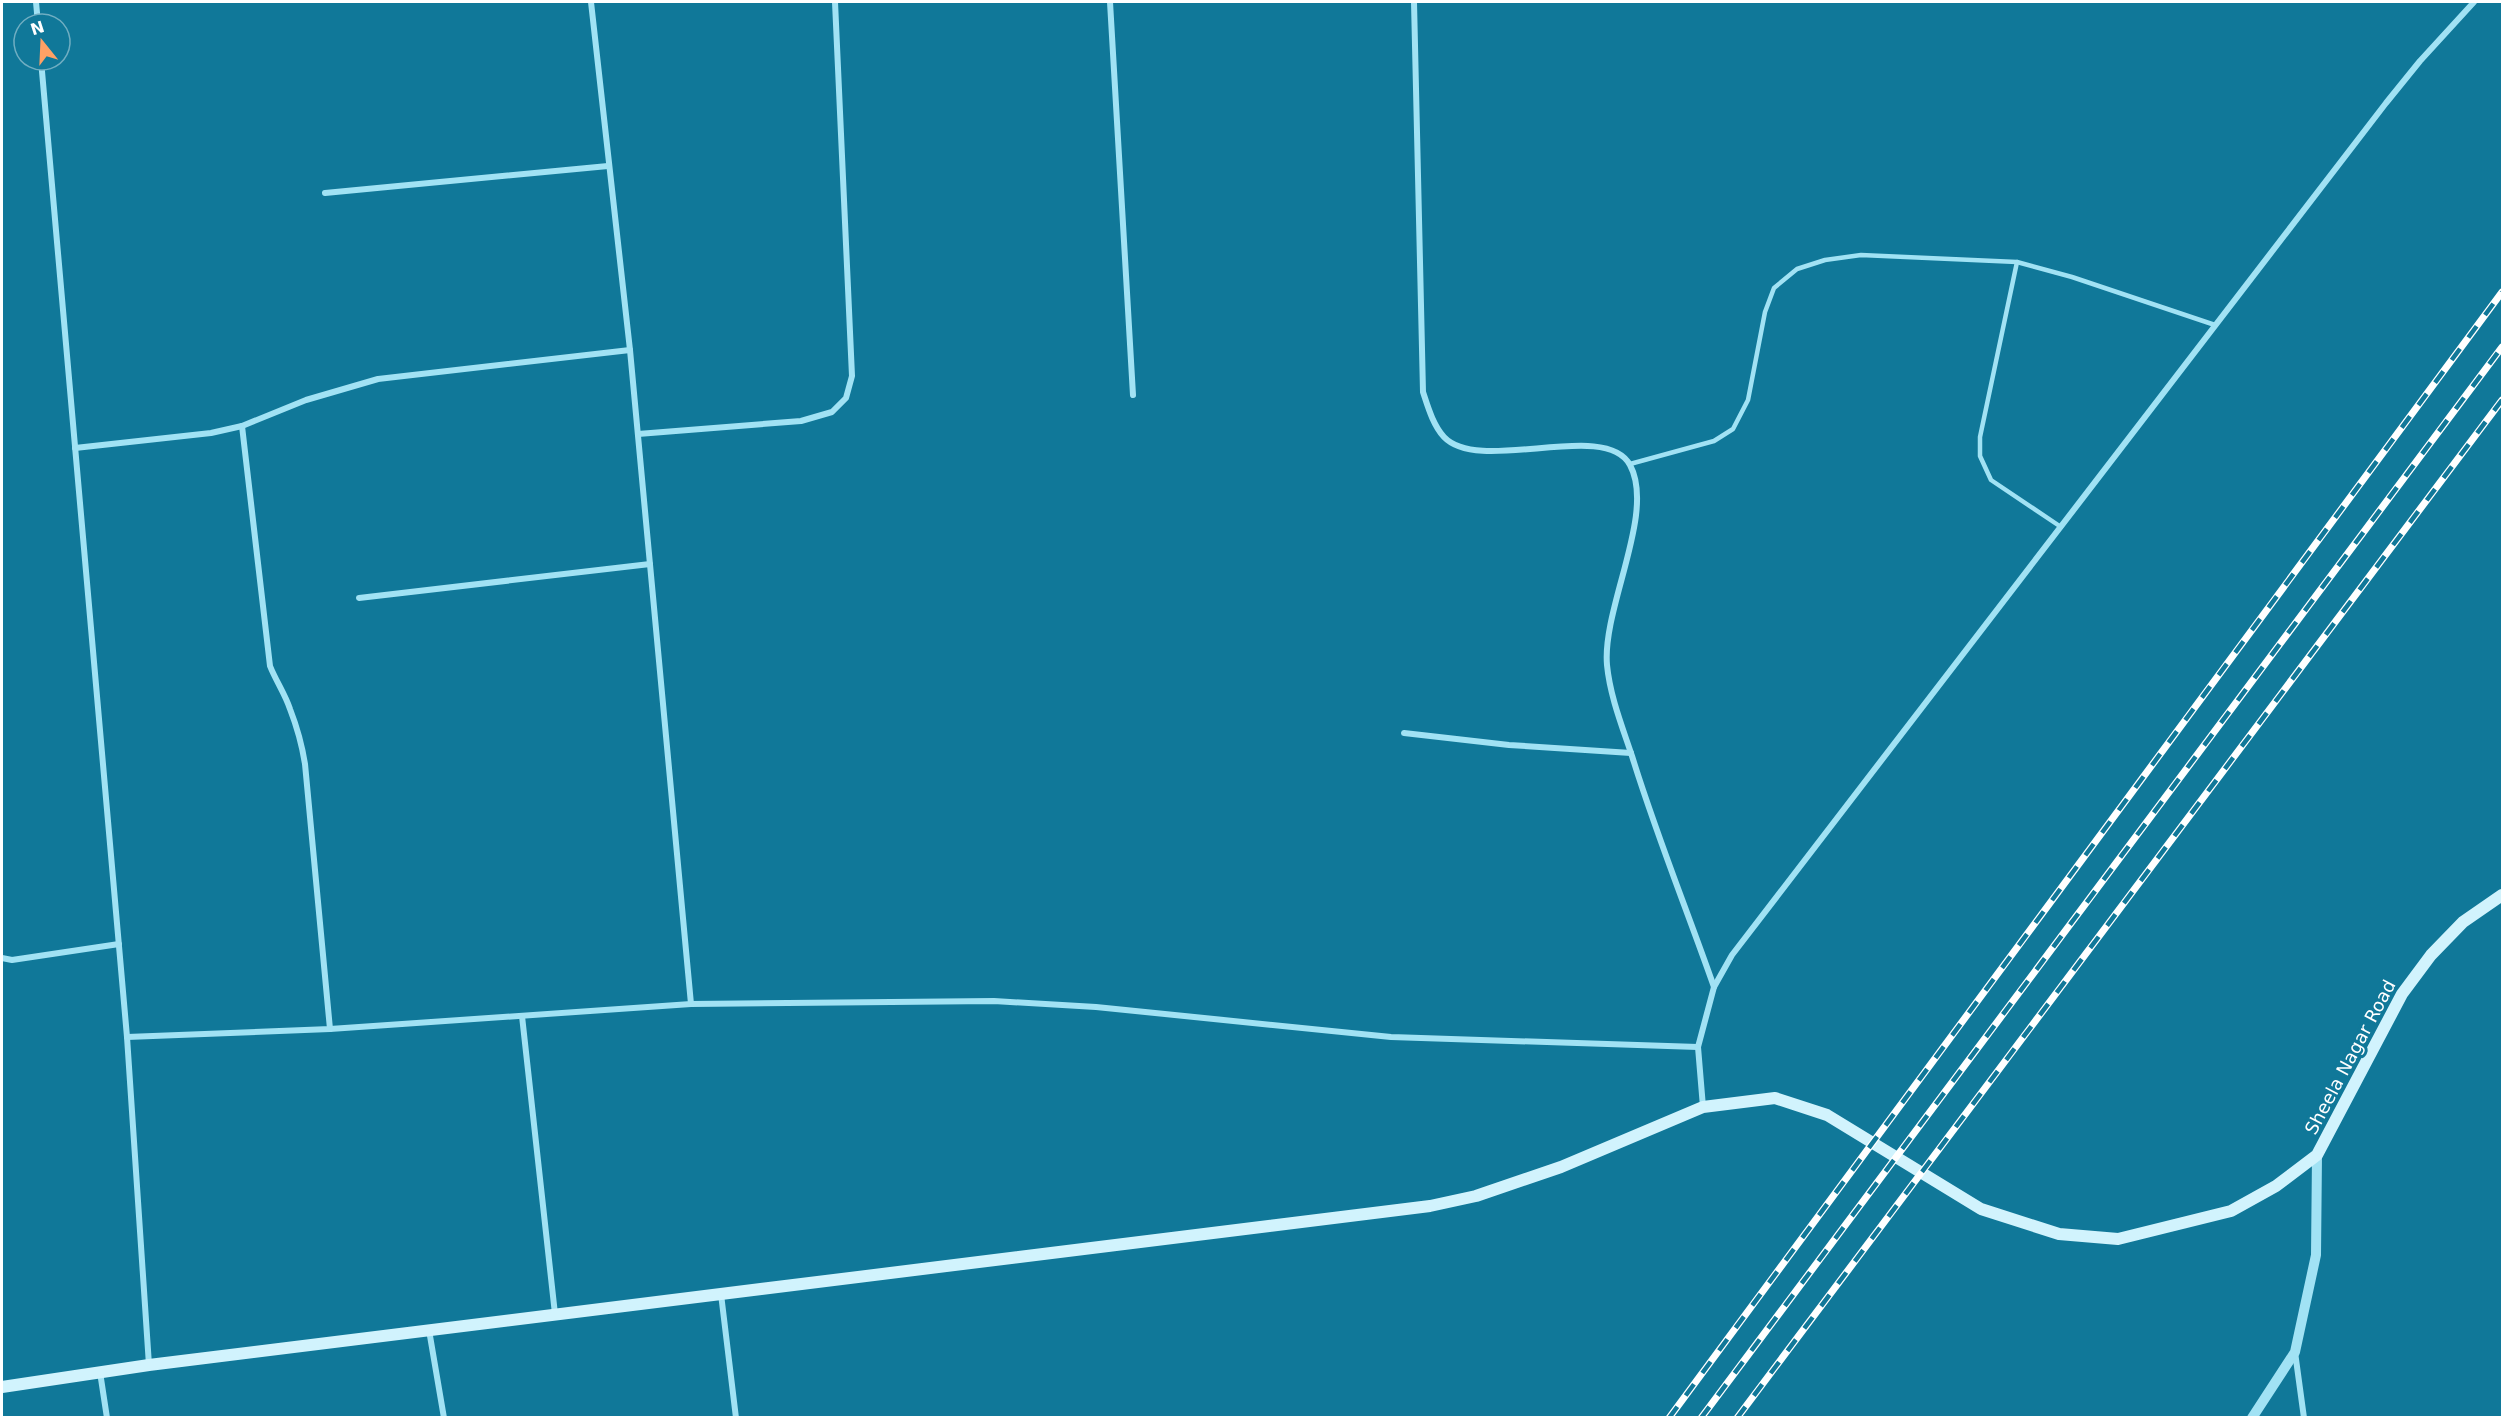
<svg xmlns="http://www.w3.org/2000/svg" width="2504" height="1419" viewBox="0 0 2504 1419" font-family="'DejaVu Sans',sans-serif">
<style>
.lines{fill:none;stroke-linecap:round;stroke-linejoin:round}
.service{stroke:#a1e2f4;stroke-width:4.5}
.minor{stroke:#a1e2f4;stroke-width:6}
.tertiary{stroke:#a1e2f4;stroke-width:10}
.secondary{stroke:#d1f3fd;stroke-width:12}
.rail-casing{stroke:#fff;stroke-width:7}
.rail{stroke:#107899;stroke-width:4.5;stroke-dasharray:14;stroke-linecap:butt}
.labels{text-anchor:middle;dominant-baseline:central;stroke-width:6;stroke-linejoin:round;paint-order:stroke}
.street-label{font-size:18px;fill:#fff;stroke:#107899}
</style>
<rect width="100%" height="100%" fill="#107899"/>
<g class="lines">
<!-- service -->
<g class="service">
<polyline points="2017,262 1980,437 1980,456 1991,480 2061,527"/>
<polyline points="1630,464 1714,441 1733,429 1748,400 1765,312 1774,288 1797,269 1825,260 1861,255 2017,262 2072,277 2215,325"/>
</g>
<!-- minor -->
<g class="minor">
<polyline points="36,2 38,24"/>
<polyline points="591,2 630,350 691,1004"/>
<polyline points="1110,2 1133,395"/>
<path d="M1414,2L1423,392C1428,407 1433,425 1444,437C1480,475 1605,419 1630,465C1656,513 1602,608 1607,665C1610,696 1622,726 1632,756C1656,834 1687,910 1714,987"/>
<polyline points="41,60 127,1037 149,1365"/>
<polyline points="325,193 608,166"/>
<path d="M242,426L270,666C276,681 285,694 290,709C297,727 302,745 305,764L330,1029"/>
<polyline points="638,434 801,421 832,412 846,398 852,376 835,2"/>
<polyline points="75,448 211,433 242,426 306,400 378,379 630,350"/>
<polyline points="359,598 650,564"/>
<polyline points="1404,733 1509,745 1631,753"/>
<polyline points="2,958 12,960 119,944"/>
<polyline points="522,1016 555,1314"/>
<polyline points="127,1037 330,1029 691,1004 994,1001 1096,1007 1391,1037 1698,1047"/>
<polyline points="1703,1107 1698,1047 1714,987 1732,955 2386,103 2420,61 2474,2"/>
<polyline points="721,1294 736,1418"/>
<polyline points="429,1330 444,1418"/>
<polyline points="2295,1352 2304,1418"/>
<polyline points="100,1372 107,1418"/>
</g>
<!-- tertiary -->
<polyline class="tertiary" points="2252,1418 2295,1352 2316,1255 2317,1155"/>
<!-- secondary -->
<polyline class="secondary" points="2,1387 149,1365 1430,1206 1476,1196 1561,1167 1703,1107 1775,1098 1827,1115 1981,1209 2059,1234 2118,1239 2231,1211 2276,1186 2317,1155 2402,994 2431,955 2463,922 2502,895"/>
<defs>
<g id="rail">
<polyline points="1669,1418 2502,292"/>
<polyline points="1701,1418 2502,347"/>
<polyline points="1737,1418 2502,400"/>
</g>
</defs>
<!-- rail casing -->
<use href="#rail" class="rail-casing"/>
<!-- rail -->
<use href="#rail" class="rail"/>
</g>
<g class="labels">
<!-- street labels -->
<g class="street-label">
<text transform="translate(2350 1057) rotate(-62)">Sheela Nagar Road</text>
</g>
</g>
<!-- border -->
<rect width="2504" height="1419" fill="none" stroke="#ffffff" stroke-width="6"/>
<!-- north arrow -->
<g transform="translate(42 42) rotate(342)"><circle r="28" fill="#107899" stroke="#70aec2" stroke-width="1.5"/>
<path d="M0-4.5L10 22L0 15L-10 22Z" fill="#ffa165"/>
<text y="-9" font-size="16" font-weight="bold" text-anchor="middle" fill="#ffffff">N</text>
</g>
</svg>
